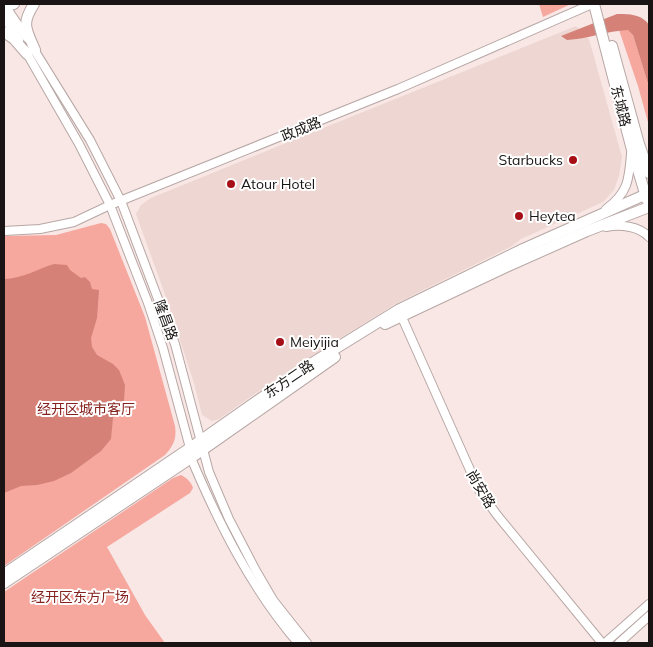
<svg xmlns="http://www.w3.org/2000/svg" width="653" height="647" viewBox="0 0 653 647" font-family="Mulish,'Noto Sans SC',sans-serif">
<style>
.built{fill:#eed6d2}
.green{fill:#f6a89f}
.water{fill:#d58177}
.lines{fill:none;stroke-linecap:round;stroke-linejoin:round}
.minor-casing{stroke:#b7a7a5;stroke-width:10}
.major-casing{stroke:#b7a7a5;stroke-width:12}
.minor{stroke:#fff;stroke-width:8}
.major{stroke:#fff;stroke-width:10}
.poi-dot{fill:#a60f15;stroke:#fff;stroke-width:2}
.labels{text-anchor:middle;dominant-baseline:central;stroke-width:4;stroke-linejoin:round;paint-order:stroke}
.street-label{font-size:14px;fill:#1a1414;stroke:#fff}
.poi-label{font-size:14px;fill:#1a1414;stroke:#fff;text-anchor:start}
.park-label{font-size:14px;fill:#85211d;stroke:#fff}
</style>
<rect width="100%" height="100%" fill="#f8e7e5"/>
<!-- built -->
<polygon class="built" points="576,26 589,39 622,157 619,176 614,190 603,202 521,239 512,246 395,304 279,377 219,419 212,421 202,415 194,383 167,300 136,214 141,205 151,198 291,141"/>
<!-- green -->
<g class="green">
<polygon points="539,4 571,4 543,17"/>
<polygon points="628,29 633,35 649,87 649,126 638,86 619,30"/>
<path d="M101,223L106,224L110,229L145,317L175,426C177,439 173,446 165,455L4,566V236L56,235Z"/>
<path d="M181,475C187,478 191,482 193,488L190,493L107,547L145,615L165,643H4V592L173,478Z"/>
</g>
<!-- water -->
<g class="water">
<path d="M617,14C629,14 642,14 649,25V87L633,35L628,30C607,31 587,39 567,40L561,36Z"/>
<path d="M54,264L67,265L70,270L81,278L85,277L90,282L92,289L99,290L97,318L91,338L92,347L97,355L113,364L119,370L125,385L124,401L113,418L111,439L101,451L71,473L54,481L37,485L21,486L4,493V279C22,279 37,269 54,264Z"/>
</g>
<g class="lines">
<defs>
<g id="minor">
<polyline points="4,4 27,38"/>
<polyline points="4,17 19,40"/>
<polyline points="33,48 90,140 121,201 175,344 209,472 229,519 255,569 273,600 307,643"/>
<path d="M25,50L79,144L110,205L148,303L163,348L190,448L191,458C219,524 251,588 298,643"/>
<path d="M606,209C628,193 629,180 631,154"/>
<path d="M606,227C620,224 639,226 649,237"/>
<polyline points="4,231 40,229 74,222 110,205 398,89 592,4"/>
<polyline points="400,313 479,490 497,515 602,643"/>
<polyline points="605,643 649,604"/>
<polyline points="619,643 649,616"/>
</g>
<g id="major">
<path d="M34,4C21,24 26,29 35,50"/>
<polyline points="594,4 632,150 647,200"/>
<polyline points="4,7 14,4"/>
<polyline points="4,32 14,39 27,54"/>
<polyline points="612,46 639,144 649,173"/>
<polyline points="385,324 506,267 587,231 649,207"/>
<polyline points="4,574 190,448 304,368 398,310 523,249 649,193"/>
<polyline points="4,583 191,458 335,357"/>
</g>
</defs>
<!-- minor casing -->
<use href="#minor" class="minor-casing"/>
<!-- major casing -->
<use href="#major" class="major-casing"/>
<!-- minor -->
<use href="#minor" class="minor"/>
<!-- major -->
<use href="#major" class="major"/>
</g>
<!-- markers -->
<g class="poi-dot">
<circle cx="573" cy="160" r="5"/>
<circle cx="231" cy="184" r="5"/>
<circle cx="519" cy="216" r="5"/>
<circle cx="280" cy="342" r="5"/>
</g>
<g class="labels">
<!-- street labels -->
<g class="street-label">
<text transform="translate(621 106) rotate(76)">东城路</text>
<text transform="translate(301 129) rotate(-22)">政成路</text>
<text transform="translate(166 320) rotate(70)">隆昌路</text>
<text transform="translate(289 379) rotate(-34)">东方二路</text>
<text transform="translate(481 489) rotate(59)">尚安路</text>
</g>
<!-- poi labels -->
<g class="poi-label">
<text x="563" y="160" text-anchor="end">Starbucks</text>
<text x="241" y="184">Atour Hotel</text>
<text x="529" y="216">Heytea</text>
<text x="290" y="342">Meiyijia</text>
</g>
<!-- park labels -->
<g class="park-label">
<text x="86" y="409">经开区城市客厅</text>
<text x="80" y="597">经开区东方广场</text>
</g>
</g>
<!-- border -->
<rect width="653" height="647" fill="none" stroke="#1a1414" stroke-width="10"/>
</svg>
